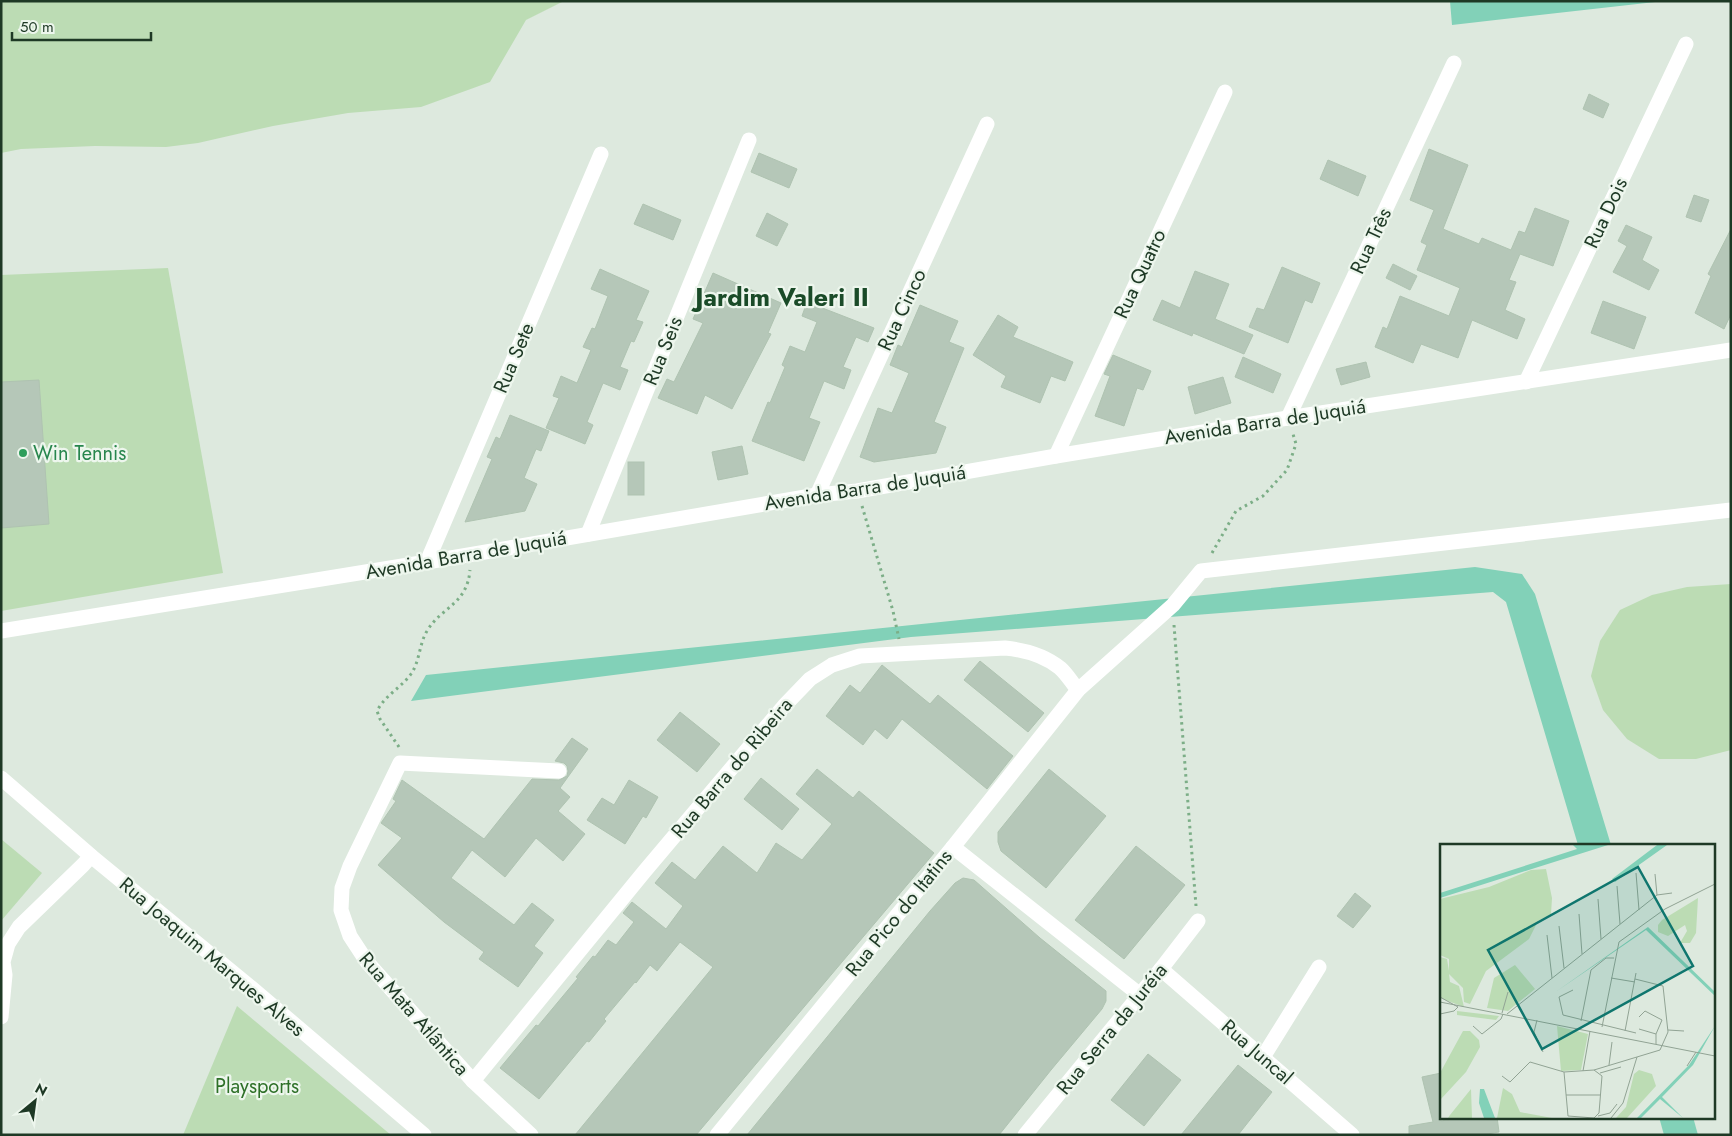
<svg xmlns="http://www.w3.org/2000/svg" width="1732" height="1136" viewBox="0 0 1732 1136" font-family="Jost,sans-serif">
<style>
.green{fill:#bcdcb4}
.water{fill:#82d1b8}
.building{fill:#b5c7b8;stroke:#afc3b1}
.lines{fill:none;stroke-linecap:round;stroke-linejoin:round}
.path{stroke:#7cae87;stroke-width:3;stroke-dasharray:2.5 4;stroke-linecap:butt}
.minor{stroke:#fff;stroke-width:15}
.leisure-dot{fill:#2e9e5b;stroke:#edf6ed;stroke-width:2}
.labels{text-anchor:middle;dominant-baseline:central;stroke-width:4.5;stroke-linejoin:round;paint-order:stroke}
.street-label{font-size:20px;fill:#1e3925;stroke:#edf6ed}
.leisure-label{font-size:20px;fill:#27864d;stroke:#edf6ed;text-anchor:start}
.park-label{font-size:20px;fill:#2e7028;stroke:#edf6ed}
.district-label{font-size:25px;font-weight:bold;fill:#1a4b28;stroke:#edf6ed}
.inset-road{fill:none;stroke:#91a394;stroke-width:1}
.view{fill:#0f766e;fill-opacity:0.15;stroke:#0f766e;stroke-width:2.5}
.inset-edge{fill:none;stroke:#1e3925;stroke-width:2.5}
</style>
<rect width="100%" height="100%" fill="#dde9de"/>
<!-- green -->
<g class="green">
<polygon points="1,1 564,1 526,20 490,82 421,107 348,113 273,126 198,143 166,147 95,146 21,149 1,153"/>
<polygon points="168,268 223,573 1,611 1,275"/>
<polygon points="1731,584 1731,750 1696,759 1659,759 1627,739 1603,710 1591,676 1600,641 1620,610 1652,595 1687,587"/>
<polygon points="1,839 42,873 1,921"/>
<polygon points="237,1006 391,1135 183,1135"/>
</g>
<!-- water -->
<g class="water">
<polygon points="1450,1 1664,1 1452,25"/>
<polygon points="1475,567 1522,574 1535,594 1611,845 1578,845 1506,602 1493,592 911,637 411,701 426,675"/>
<polygon points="1659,1117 1693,1117 1698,1135 1664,1135"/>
</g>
<!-- building -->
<g class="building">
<polygon points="1589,94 1609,104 1603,118 1583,109"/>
<polygon points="1429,149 1468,165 1443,229 1479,244 1482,238 1511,250 1519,231 1525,233 1535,208 1569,221 1553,266 1520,254 1509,280 1516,282 1505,310 1525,319 1517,339 1472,320 1458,358 1421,344 1413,363 1375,347 1383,327 1387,329 1400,296 1449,316 1460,288 1417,270 1427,245 1421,242 1434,210 1410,200"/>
<polygon points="759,153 797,169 789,188 751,172"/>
<polygon points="1328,160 1366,176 1358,196 1320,179"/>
<polygon points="1694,195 1709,200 1701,222 1686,217"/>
<polygon points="643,204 681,220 673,240 634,224"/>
<polygon points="767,213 788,224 777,246 756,236"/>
<polygon points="1626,225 1652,237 1642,260 1659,270 1649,290 1613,272 1627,246 1618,241"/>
<polygon points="1731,229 1731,314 1724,329 1695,313 1711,276 1708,274"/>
<polygon points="1393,264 1417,276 1410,290 1386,278"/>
<polygon points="1282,267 1320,283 1312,303 1305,300 1288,343 1249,327 1257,308 1264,310"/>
<polygon points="600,269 649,291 636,320 643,322 634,342 631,341 620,367 628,370 620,390 603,383 587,422 593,425 585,444 546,428 559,398 553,396 561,376 577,383 591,350 583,347 592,328 595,329 608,296 591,289"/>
<polygon points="1195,271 1229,284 1215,319 1253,335 1244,354 1193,333 1192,336 1153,320 1162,300 1180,308"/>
<polygon points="713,273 781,303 768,333 771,334 732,409 705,395 697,414 658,398 667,379 674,382 703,323 693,319"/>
<polygon points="1603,301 1646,317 1634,349 1591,333"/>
<polygon points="807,302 874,328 868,342 856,337 843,367 851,370 844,389 824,381 809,418 820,422 804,461 752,441 768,402 770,403 785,367 782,365 790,346 805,352 817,322 802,316"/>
<polygon points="920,305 958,321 949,342 964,348 934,422 946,427 936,453 874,462 860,457 878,408 892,413 909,373 890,365 898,345 902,347"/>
<polygon points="998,315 1018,327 1013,337 1073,362 1065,381 1051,376 1040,403 1001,387 1006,376 973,355"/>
<polygon points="1113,355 1151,371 1143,390 1137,388 1124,426 1095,416 1110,376 1104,374"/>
<polygon points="1243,357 1281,374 1273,393 1235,377"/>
<polygon points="1366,362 1370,377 1341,385 1336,369"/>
<polygon points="1223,377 1231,403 1195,414 1188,387"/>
<polygon points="39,380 49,524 1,528 1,382"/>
<polygon points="510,415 549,431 541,451 536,449 524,478 537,484 525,511 465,522 492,459 487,457 496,437 500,439"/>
<polygon points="742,446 748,474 718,480 712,452"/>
<rect x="628" y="462" width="16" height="33"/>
<polygon points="980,661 1044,713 1028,732 964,680"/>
<polygon points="882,665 930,704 938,695 1013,756 987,789 902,719 887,739 875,729 863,745 826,716 850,685 860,693"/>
<polygon points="680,712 720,744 697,772 657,740"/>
<polygon points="572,738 588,749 560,788 570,797 558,811 585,834 563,861 536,838 505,877 472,850 451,878 514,925 532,903 554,920 534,946 543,953 518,987 479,959 484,952 444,922 378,865 402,838 381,823 396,801 393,799 402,780 484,839 532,779 559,780 567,776 568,771 567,766 564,763 555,761"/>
<polygon points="817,769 853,798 859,791 934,853 696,1135 575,1135 713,967 680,942 657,971 650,965 636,983 635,982 604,1019 606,1021 589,1042 587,1041 539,1099 500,1068 536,1025 538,1026 578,978 576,977 593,956 595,957 608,940 616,945 634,922 623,913 632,902 666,929 683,906 655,883 672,862 695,880 723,846 757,873 776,843 802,860 832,824 796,794"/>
<polygon points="1049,769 1106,816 1046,888 1001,851 998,842 998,832"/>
<polygon points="761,778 799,809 782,830 744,799"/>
<polygon points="629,780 658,797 646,818 643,816 625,844 587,820 602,798 614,805"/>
<polygon points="1136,846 1185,885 1124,959 1075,920"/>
<polygon points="963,878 974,880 1040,938 1106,991 1106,1001 1102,1009 1051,1070 999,1135 747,1135 930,911 955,883"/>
<polygon points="1355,893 1371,906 1353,928 1337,916"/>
<polygon points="1148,1054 1181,1080 1144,1126 1111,1100"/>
<polygon points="1238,1065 1272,1092 1238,1135 1181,1135"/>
<polygon points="1441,1073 1441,1121 1466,1117 1497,1117 1499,1132 1481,1135 1409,1135 1409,1126 1433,1122 1422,1077"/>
</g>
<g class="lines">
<!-- path -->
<g class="path">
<polyline points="862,506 893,611 899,639"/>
<polyline points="1212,553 1236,511 1263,496 1287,470 1296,444 1293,434"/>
<polyline points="1174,625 1196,906"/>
<path d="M399,747L380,719L377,711C385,695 401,688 411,674C420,661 419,644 427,631C441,607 467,605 470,570"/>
</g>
<!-- minor -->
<g class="minor">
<polyline points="1526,382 1686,44"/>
<polyline points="1288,418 1454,63"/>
<polyline points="1056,456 1225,92"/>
<polyline points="817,495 987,124"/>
<polyline points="588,534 749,140"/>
<polyline points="427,562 601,154"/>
<polyline points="1,631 427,562 817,495 857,491 1056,456 1288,418 1731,350"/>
<polyline points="1,778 91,856 254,990 424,1135"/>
<polyline points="953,847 1140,995"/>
<polyline points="1161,969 1352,1135"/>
<polyline points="1,1017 5,975 3,962 8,944 19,927 83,865 91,856"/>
<polyline points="1263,1057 1319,967"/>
<path d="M473,1081L644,872L784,706L810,679L832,665L860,656L1005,648C1025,650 1044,655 1060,668C1067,674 1072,683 1078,690"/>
<polyline points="531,1135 473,1081 367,962 350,936 341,910 342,888 350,866 400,763 559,771"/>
<polyline points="717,1135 953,847 1078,690 1173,605 1201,571 1731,510"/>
<polyline points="1025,1135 1161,969 1198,921"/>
</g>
</g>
<!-- markers -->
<circle class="leisure-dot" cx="23" cy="453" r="5"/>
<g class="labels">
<!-- street labels -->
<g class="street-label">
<text transform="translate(1606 213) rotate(-65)">Rua Dois</text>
<text transform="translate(1371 241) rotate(-65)">Rua Três</text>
<text transform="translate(1140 274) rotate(-65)">Rua Quatro</text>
<text transform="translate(902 310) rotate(-65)">Rua Cinco</text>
<text transform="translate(663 351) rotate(-68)">Rua Seis</text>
<text transform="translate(514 358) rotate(-67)">Rua Sete</text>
<text transform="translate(1265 422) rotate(-9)">Avenida Barra de Juquiá</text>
<text transform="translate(865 488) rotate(-9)">Avenida Barra de Juquiá</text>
<text transform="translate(466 555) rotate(-10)">Avenida Barra de Juquiá</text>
<text transform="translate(732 768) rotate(-50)">Rua Barra do Ribeira</text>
<text transform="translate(899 913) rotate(-51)">Rua Pico do Itatins</text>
<text transform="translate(212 957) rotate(40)">Rua Joaquim Marques Alves</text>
<text transform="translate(414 1014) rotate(49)">Rua Mata Atlântica</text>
<text transform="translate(1112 1029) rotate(-51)">Rua Serra da Juréia</text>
<text transform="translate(1257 1052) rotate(41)">Rua Juncal</text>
</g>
<!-- leisure labels -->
<g class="leisure-label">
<text x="33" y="453">Win Tennis</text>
</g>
<!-- park labels -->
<g class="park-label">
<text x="257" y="1086">Playsports</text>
</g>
<!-- district labels -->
<g class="district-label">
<text x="782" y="297">Jardim Valeri II</text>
</g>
</g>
<!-- overview -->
<g transform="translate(1440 844)">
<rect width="275" height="275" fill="#dde9de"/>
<path d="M106,25L112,54L111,70L98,77L89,95L46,127L30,160L24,158L23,144L9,130L10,138L19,142L24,163L0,154V113L7,115L9,127V115L0,111V55L49,43L91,26ZM258,54L256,89L250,99H240L247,87L245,81L228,92L218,88V81L222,76ZM75,121L95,145L68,167L47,164L54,134ZM17,167L59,172L56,176L17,171ZM117,182L148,190L141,226L121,227ZM23,187H30L39,196L40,203L26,228L1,255L0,229ZM199,226L212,230L216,242L187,274H176L186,263L194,230ZM63,244L72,250L80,268L112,274H57ZM31,245L32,274H8L10,271Z" fill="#bcdcb4"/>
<path d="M133,1H168L0,54V49L137,5ZM217,1H227L175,38L172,35ZM208,83L275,148V152L206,86L117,147ZM275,182L253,221L222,253L243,274L220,255L201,274H197L249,221ZM40,245H44L55,274H44L39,259Z" fill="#82d1b8"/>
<path class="inset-road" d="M196,29L199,66M215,30L217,51M177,42L180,80M158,55L161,95M139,70L142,110M119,82L124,124M107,91L112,134M171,134L195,138M133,146L119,153L123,171L196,189M0,153L18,163L14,167L0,170M0,158L275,212M62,169L68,148M67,170L217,51L232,49M199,173L205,167L222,176L216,190V200M97,176L94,188L103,208M141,177L151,126L166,114H174M33,182L42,190L61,175L63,170M162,183L179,98L225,65L275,40M199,185L216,190M228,186L244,187M185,187L196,129M169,221L172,198M247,222L256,208M143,227L150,187M124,228L128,272L154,274L159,269L162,232L154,226M160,229L181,223M62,232L70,238L90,218L124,228L154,226L220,206L228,188L223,142L195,135M126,251H160M158,272L170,269L177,260M171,274L183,259L197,213"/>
<path class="view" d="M198,23L253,122L102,205L48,106Z"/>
<rect width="275" height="275" class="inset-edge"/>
</g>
<!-- border -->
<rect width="1732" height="1136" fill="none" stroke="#1e3925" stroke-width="5"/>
<!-- north arrow -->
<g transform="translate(35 1101) rotate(29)" stroke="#edf6ed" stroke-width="4" paint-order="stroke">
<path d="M0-4L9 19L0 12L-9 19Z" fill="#1e3925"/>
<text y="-8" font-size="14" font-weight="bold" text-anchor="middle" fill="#1e3925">N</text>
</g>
<!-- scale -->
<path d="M12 32v8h139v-8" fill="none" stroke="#1e3925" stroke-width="2.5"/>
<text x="20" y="32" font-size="15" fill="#1e3925" stroke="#edf6ed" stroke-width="4" paint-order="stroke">50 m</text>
</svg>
